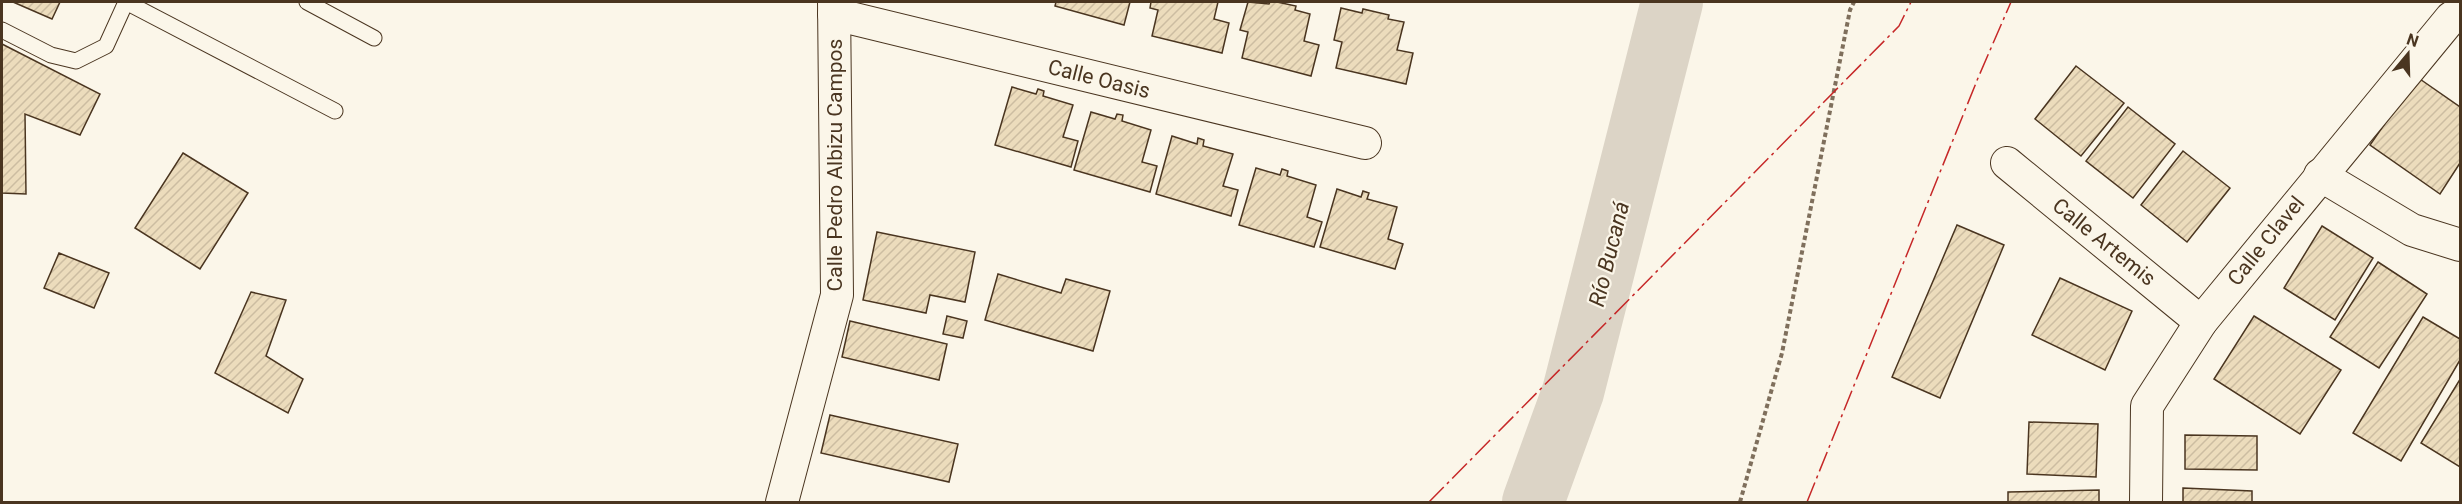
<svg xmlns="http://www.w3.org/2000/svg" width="2462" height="504" viewBox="0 0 2462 504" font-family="Roboto,sans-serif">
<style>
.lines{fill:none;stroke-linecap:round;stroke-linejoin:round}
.river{stroke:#dcd4c6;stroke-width:62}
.building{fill:url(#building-hatch);stroke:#4a3520;stroke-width:1.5}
.lane-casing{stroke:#4a3520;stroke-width:17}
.street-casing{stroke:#4a3520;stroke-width:34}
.path{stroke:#7f6f5c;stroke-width:4;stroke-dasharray:4.5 3;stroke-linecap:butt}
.lane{stroke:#fbf6e9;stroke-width:15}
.street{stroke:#fbf6e9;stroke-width:32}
.power{stroke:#c62828;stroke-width:1.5;stroke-dasharray:21 4.5 3 4.5;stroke-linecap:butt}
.labels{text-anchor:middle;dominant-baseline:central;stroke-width:4.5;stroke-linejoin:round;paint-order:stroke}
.street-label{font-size:21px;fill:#4a3520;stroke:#fbf6e9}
.water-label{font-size:22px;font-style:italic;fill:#4a3520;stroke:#fbf6e9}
</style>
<defs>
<pattern id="building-hatch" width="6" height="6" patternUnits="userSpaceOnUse" patternTransform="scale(1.5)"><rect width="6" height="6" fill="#ecdcbc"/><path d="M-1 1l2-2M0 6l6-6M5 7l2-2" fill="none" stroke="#ccbda1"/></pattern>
</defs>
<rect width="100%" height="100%" fill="#fbf6e9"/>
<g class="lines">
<!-- river -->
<polyline class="river" points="1533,502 1573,392 1672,2"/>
</g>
<!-- building -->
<g class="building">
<polygon points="13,2 60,2 52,19"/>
<polygon points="1056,2 1130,2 1124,25 1055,6"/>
<polygon points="1151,2 1218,2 1214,19 1229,23 1222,53 1152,36 1158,10 1150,8"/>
<polygon points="1248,2 1269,4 1270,2 1277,2 1296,6 1295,10 1310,14 1304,41 1319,45 1311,76 1242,58 1248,32 1240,30"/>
<polygon points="1341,8 1362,13 1363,9 1389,15 1388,19 1404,22 1397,50 1413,53 1406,84 1336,68 1342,42 1334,40"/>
<polygon points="2,44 100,94 80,135 25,114 26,194 2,193"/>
<polygon points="2076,66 2124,103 2081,156 2035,119"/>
<polygon points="2417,77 2460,107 2460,163 2440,194 2370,145"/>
<polygon points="1012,87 1036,94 1038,89 1044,91 1043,96 1073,105 1063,137 1078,141 1071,167 995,145"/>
<polygon points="2128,107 2175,144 2133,198 2086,161"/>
<polygon points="1091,112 1115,119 1117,114 1123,115 1122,121 1151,130 1142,162 1157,166 1150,192 1074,170"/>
<polygon points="1172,136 1197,144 1198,138 1204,140 1203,146 1233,154 1223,186 1238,190 1231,216 1156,194"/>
<polygon points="2183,151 2230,188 2187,242 2141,205"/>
<polygon points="183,153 248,193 200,269 135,228"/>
<polygon points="1256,168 1280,175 1282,169 1288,171 1287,176 1316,185 1307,217 1322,222 1314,247 1239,225"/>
<polygon points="1337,189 1361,197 1363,191 1369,193 1367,199 1397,207 1388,239 1403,244 1395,269 1320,247"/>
<polygon points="1957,225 2004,245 1940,398 1892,377"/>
<polygon points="2322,226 2373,258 2335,320 2284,288"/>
<polygon points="877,232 975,252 965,302 930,295 926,313 863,300"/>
<polygon points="59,253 109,273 94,308 44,288"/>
<polygon points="2378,262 2427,294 2379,368 2330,337"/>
<polygon points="998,274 1061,293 1066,279 1110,291 1093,351 985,320"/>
<polygon points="2060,278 2132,311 2105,370 2032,335"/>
<polygon points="251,292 286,300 266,356 303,379 288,413 215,373"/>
<polygon points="947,316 967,321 963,338 943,334"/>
<polygon points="2254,316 2341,370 2300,434 2214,379"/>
<polygon points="2423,317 2460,339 2460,360 2401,461 2353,433"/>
<polygon points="850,321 947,344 939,380 842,357"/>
<polygon points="2459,381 2460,382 2460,467 2421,443"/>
<polygon points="830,415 958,444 949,482 821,453"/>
<polygon points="2029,422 2098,424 2096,477 2027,474"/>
<polygon points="2185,435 2257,436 2257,470 2185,469"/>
<polygon points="2183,488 2252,491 2252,502 2183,502"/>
<polygon points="2099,490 2099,502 2008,502 2008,492"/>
</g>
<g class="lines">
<defs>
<g id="lane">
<polyline points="126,2 335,111"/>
<polyline points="307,2 374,38"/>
<polyline points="2,30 51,55 76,61 106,46 126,2"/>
</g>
<g id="street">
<polyline points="834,14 1365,143"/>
<polyline points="2007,163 2201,322"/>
<polyline points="2320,175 2412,230 2460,245"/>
<polyline points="782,502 837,295 834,2"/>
<polyline points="2146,502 2147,406 2201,322 2451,18 2460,12"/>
</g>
</defs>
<!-- lane casing -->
<use href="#lane" class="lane-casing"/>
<!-- street casing -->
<use href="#street" class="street-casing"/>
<!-- path -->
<polyline class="path" points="1740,502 1782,353 1850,10 1854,2"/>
<!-- lane -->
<use href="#lane" class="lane"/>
<!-- street -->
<use href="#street" class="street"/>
<!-- power -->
<g class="power">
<polyline points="1429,502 1899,26 1911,2"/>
<polyline points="1807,502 1978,78 2011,2"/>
</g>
</g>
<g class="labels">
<!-- street labels -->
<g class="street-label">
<text transform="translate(1099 79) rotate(14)">Calle Oasis</text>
<text transform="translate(835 165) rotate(-90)">Calle Pedro Albizu Campos</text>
<text transform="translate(2266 241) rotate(-51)">Calle Clavel</text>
<text transform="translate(2104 242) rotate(39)">Calle Artemis</text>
</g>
<!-- water labels -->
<g class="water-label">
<text transform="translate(1609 254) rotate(-76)">Río Bucaná</text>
</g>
</g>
<!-- border -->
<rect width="2462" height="504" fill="none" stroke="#4a3520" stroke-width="6"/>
<!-- north arrow -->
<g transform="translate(2408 54) rotate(19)" stroke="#fbf6e9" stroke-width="4.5" paint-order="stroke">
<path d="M0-4.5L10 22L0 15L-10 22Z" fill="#4a3520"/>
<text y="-9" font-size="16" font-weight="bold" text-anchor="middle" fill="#4a3520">N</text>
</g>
</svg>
